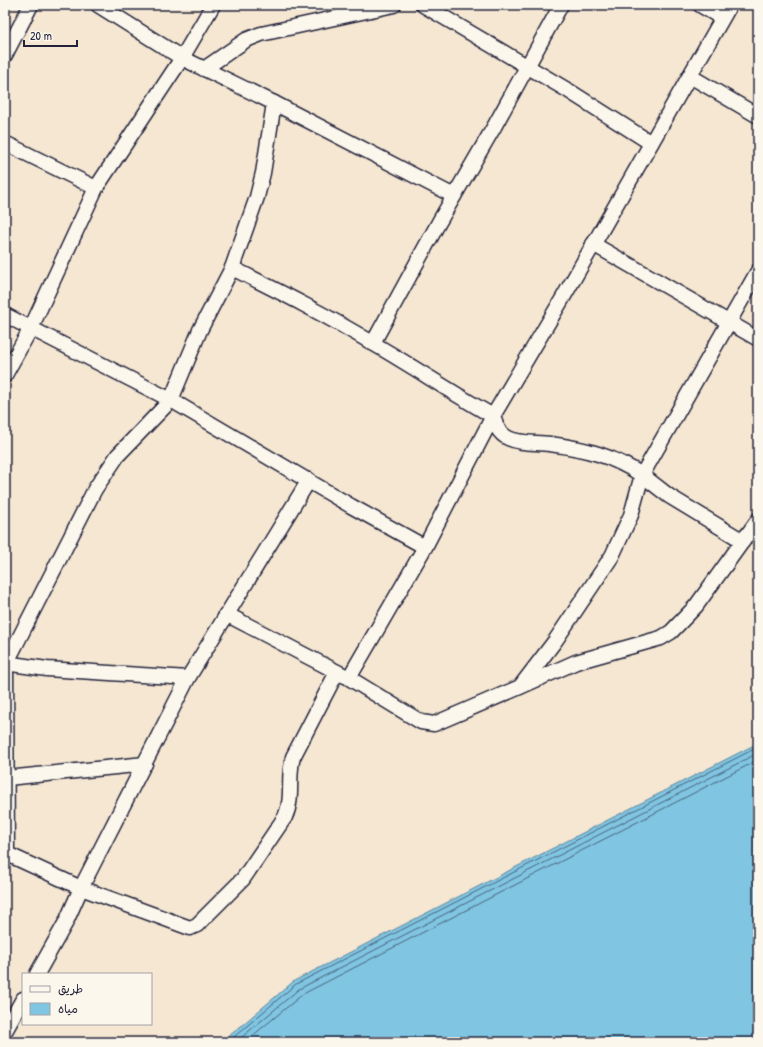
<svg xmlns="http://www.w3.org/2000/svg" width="763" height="1047" viewBox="0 0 763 1047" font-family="'Patrick Hand','Playpen Sans Arabic',sans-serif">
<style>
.water{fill:#80c5e1;stroke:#5a849f}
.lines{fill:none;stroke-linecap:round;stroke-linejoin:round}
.shore{stroke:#48637d;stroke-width:1}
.street-casing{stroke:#22223b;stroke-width:17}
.street{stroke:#fbf7ec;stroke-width:14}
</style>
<rect width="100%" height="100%" fill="#f5e7d2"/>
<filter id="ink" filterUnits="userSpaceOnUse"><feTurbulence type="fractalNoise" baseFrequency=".025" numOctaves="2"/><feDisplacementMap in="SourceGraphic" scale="8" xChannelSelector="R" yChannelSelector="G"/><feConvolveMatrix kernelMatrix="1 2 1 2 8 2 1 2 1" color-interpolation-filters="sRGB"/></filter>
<g filter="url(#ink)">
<!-- water -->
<polygon class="water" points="758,743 758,1042 222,1042 294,981"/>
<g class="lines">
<!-- shore -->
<g class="shore">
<polyline points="228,1042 296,984 758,747"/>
<polyline points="236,1042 299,989 758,753"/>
<polyline points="245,1042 303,994 758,760"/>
</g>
<defs>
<g id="street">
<polyline points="98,5 182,58 274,103 454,196"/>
<polyline points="423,5 569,91 651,143"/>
<polyline points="700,5 722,18"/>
<polyline points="5,55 31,5"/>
<polyline points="204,69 246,40 261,34 394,5"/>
<polyline points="690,76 758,116"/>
<polyline points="5,143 96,188"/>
<polyline points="593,244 758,339"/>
<path d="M232,268C280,292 328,316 374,344C414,367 452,393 493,416C496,425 498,433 508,438C520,444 536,442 550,444C586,449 611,455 642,475L631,515L612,556L555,641L520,687L434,724L421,722L349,678L425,547L493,416L564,296L730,5"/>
<polyline points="5,315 171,400 351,506 425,547"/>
<polyline points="373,343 439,222 494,127 561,5"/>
<polyline points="5,375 31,328 96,188 182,58 213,5"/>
<polyline points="743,541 669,496 642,475 758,271"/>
<polyline points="226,614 345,676"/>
<polyline points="5,663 47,669 188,678"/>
<polyline points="522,686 576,662 661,638 671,632 696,606 758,520"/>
<polyline points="7,778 145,764"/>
<path d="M5,853L81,888L190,928L197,925L243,879L285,817C294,798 287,777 293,757L337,672"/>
<polyline points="7,854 6,664 95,489 118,455 171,400 200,330 232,268 257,197 263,173 274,103"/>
<polyline points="37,974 66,922 81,888 188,678 309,480"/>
<polyline points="5,1031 23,999"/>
</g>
</defs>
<!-- street casing -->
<use href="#street" class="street-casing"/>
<!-- street -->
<use href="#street" class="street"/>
</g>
</g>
<!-- margin -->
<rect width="763" height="1047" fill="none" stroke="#fbf7ec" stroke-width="20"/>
<rect x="10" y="10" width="743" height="1027" fill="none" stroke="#22223b" stroke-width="1.5" filter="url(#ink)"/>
<!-- legend -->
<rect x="22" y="973" width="130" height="52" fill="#fbf7ec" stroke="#a4a2a5"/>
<rect x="30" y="986" width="20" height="6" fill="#fbf7ec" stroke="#a4a2a5"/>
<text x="58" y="993" font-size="12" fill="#22223b">طريق</text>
<rect x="30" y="1003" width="20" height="12" fill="#80c5e1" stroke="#a4a2a5"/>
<text x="58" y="1013" font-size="12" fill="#22223b">مياه</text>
<!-- scale -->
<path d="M24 40v6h53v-6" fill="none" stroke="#22223b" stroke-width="2"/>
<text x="30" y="40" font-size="12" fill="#22223b" stroke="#fbf7ec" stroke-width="3" paint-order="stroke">20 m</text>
</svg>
